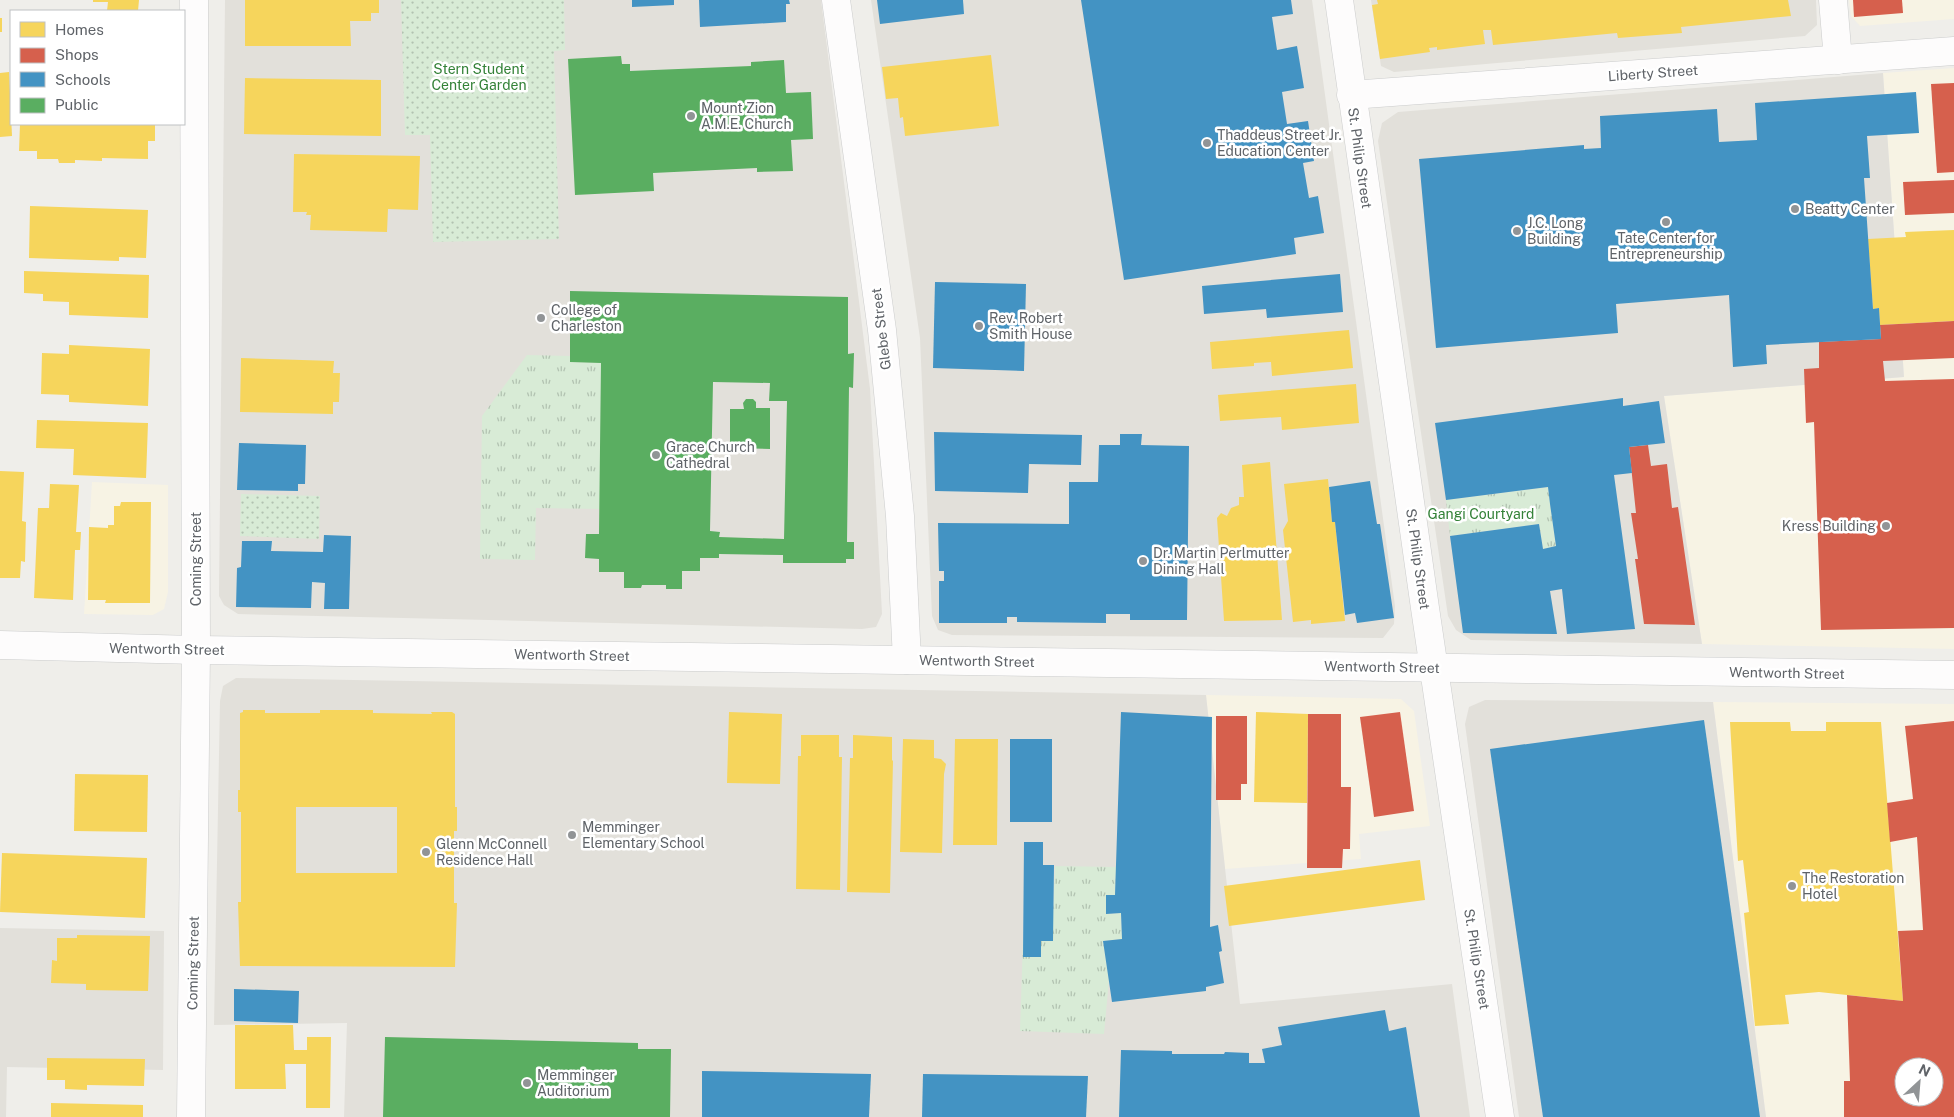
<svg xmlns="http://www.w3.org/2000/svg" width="1954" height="1117" viewBox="0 0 1954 1117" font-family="'Public Sans',sans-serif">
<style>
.commercial{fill:#f7f3e4;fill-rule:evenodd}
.education{fill:#e2e0da}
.grass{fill:url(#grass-dots)}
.park{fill:url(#park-tufts)}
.homes{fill:#f6d55c;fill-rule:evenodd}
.shops{fill:#d6604d;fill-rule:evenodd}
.schools{fill:#4393c3}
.public{fill:#5aae61;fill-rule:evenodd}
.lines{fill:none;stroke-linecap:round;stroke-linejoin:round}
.minor-casing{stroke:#cbcccc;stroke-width:29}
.minor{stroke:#fdfcfc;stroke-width:28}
.poi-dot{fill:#919496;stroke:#fff;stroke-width:2}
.labels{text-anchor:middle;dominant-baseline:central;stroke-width:5;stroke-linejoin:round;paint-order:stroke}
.park-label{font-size:14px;fill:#348238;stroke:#fff}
.street-label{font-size:14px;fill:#5f6368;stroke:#fff}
.poi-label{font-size:14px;fill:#5f6368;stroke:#fff;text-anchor:start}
</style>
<defs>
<pattern id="grass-dots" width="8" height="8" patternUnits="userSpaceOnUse" patternTransform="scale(1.25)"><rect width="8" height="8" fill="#d8ebd6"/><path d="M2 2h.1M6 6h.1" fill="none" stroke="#b2c2b1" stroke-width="1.8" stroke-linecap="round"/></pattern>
<pattern id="park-tufts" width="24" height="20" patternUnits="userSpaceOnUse" patternTransform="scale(1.25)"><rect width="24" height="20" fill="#d8ebd6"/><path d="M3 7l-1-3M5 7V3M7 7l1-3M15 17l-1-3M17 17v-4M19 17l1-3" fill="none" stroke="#b2c2b1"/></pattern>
</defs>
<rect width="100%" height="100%" fill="#efeeea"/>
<!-- commercial -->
<g class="commercial">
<polygon points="1849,0 1954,0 1954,19 1860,26 1851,16"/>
<polygon points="1954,68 1954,649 1702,644 1664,396 1904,377 1883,73"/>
<polygon points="92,482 168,485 168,592 164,609 153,615 84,614"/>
<polygon points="1206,695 1401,699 1414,711 1430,826 1359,834 1361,859 1225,869"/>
<path d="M1713,702L1954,704V1117H1766ZM1904,1067H1934V1097H1904Z"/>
</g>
<!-- education -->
<g class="education">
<polygon points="225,0 821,0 870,389 882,614 876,627 862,629 238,614 224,605 219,596"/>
<polygon points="871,0 1312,0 1395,606 1394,624 1383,638 952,635 938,630 932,616 920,338"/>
<polygon points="1371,0 1816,0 1817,25 1805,36 1394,72 1381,66"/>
<polygon points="1883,73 1904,377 1664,396 1702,644 1471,640 1456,630 1448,616 1378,141 1382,123 1398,112"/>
<polygon points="236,678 1206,695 1240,1004 1452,984 1470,1117 344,1117 347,1023 214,1025 220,701 223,686"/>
<polygon points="1485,700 1713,702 1766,1117 1519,1117 1465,724 1469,707"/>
<polygon points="0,928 164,931 163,1070 7,1067 6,1117 0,1117"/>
</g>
<!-- grass -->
<g class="grass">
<polygon points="401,0 564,0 565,50 554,51 559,239 433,242 430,135 405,135"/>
<polygon points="241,494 320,496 319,539 240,536"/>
</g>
<!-- park -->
<g class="park">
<polygon points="527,355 570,356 570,362 601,363 600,509 536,508 535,560 480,559 482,416"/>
<polygon points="1548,487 1556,546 1543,549 1539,524 1450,536 1446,500"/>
<polygon points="1055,866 1116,867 1115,895 1106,895 1106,914 1121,913 1122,939 1103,941 1109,980 1104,1034 1020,1031 1023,939 1052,940"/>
</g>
<!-- homes -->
<g class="homes">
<polygon points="93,0 139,0 138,11 107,11 108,2 93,2"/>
<polygon points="245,0 379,0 379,13 371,13 371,21 350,21 351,46 245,46"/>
<polygon points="1377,0 1788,0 1791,16 1681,27 1682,33 1618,38 1617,33 1493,45 1491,30 1483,30 1485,44 1437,50 1437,47 1429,48 1430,52 1380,59 1372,5 1378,4"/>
<rect x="0" y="18" width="2" height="14"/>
<polygon points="991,55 999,126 905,136 903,117 900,118 898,98 886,99 882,67"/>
<polygon points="9,72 12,136 0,137 0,73"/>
<polygon points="245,78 381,80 381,136 244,134"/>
<polygon points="20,124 155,124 155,141 148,141 148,159 102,158 102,161 75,160 75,163 59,163 58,159 37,159 37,151 19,151"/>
<polygon points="294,154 420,156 418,210 388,209 387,232 310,230 311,215 306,215 307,212 293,212"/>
<polygon points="30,206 148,210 146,258 119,257 119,261 29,258"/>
<polygon points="1954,230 1954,321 1880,325 1879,308 1873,309 1868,239 1906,237 1905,232"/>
<polygon points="24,271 149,275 148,318 69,315 69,302 43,301 43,294 24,293"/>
<polygon points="1349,330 1353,368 1272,376 1271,362 1254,363 1254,366 1212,369 1210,342"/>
<polygon points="69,345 150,349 148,406 69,402 69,395 41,394 42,353 69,354"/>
<polygon points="241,358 334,361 333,373 340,373 339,402 333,402 333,414 240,412"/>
<polygon points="1356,384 1359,423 1282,430 1281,417 1220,421 1218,395"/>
<polygon points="37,420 148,423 146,478 73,475 74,449 36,448"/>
<polygon points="1270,462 1282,620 1224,621 1217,518 1221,513 1227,516 1231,508 1239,505 1239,497 1244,497 1242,465"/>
<polygon points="0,471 24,472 22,521 26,522 25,562 21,561 20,578 0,578"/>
<polygon points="1328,479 1332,522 1335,522 1345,621 1311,624 1311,620 1293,622 1283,530 1288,521 1284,484"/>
<polygon points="50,484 79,485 76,532 81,532 80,550 75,550 73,600 34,598 38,508 49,508"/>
<polygon points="121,502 151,502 150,603 105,603 106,600 88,600 89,527 108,528 108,525 114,525 114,506 120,506"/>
<path d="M243,710H265V713H320V710H373V713L432,714L431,712H452L455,714V807H457V831H454V903H457L455,967L240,966L238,902H241V812H238V790H240V713L243,712ZM296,807H397V873H296Z"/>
<polygon points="729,712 782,714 780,784 727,783"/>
<polygon points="1256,712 1308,714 1307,803 1254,802"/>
<polygon points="1730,722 1790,722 1791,731 1826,731 1826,722 1881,722 1903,1001 1819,992 1785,995 1789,1024 1755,1026 1744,913 1749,912 1743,860 1738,861"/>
<polygon points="801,735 839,735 839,757 842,757 840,890 796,889 798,756 801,756"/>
<polygon points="853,735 892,737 892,760 893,761 890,893 847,892 850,758 853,758"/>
<polygon points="903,739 934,740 934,758 941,759 946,764 944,774 942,853 900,852"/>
<polygon points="955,739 998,739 997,845 953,845"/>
<polygon points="75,774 148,775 147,832 74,831"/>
<polygon points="2,853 147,858 145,918 0,912"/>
<polygon points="1420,860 1425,900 1229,926 1224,886"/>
<polygon points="77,935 150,936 148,991 86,990 86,984 51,983 52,960 57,961 57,938 77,938"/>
<polygon points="235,1025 293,1025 294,1050 307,1050 307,1037 331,1037 330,1108 306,1108 306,1064 285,1064 286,1089 235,1089"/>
<polygon points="47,1058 145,1059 144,1086 87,1085 87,1090 65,1089 65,1080 47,1080"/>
<polygon points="51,1103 143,1105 143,1117 51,1117"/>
</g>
<!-- shops -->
<g class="shops">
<polygon points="1853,0 1902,0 1903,13 1854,17"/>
<polygon points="1954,83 1954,172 1937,173 1931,84"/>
<polygon points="1954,180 1954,213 1905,215 1903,182"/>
<polygon points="1954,321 1954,358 1883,361 1885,381 1954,379 1954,628 1821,630 1814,422 1806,423 1804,369 1819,368 1819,342 1881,339 1880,325"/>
<polygon points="1648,445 1651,466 1667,464 1672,508 1678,507 1695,625 1644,624 1635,559 1638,559 1631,513 1636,513 1629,447"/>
<polygon points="1400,712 1414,811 1374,817 1360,717"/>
<polygon points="1308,714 1341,714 1341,787 1351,787 1350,849 1343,849 1342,868 1307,868"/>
<polygon points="1216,716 1247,716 1247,784 1241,784 1241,800 1216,800"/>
<path d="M1954,721V1117H1844V1081H1850L1847,995L1903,1001L1898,931L1923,930L1917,837L1890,842L1887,803L1913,799L1905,726ZM1904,1067H1934V1097H1904Z"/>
</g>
<!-- schools -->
<g class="schools">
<polygon points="632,0 674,0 674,5 632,7"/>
<polygon points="699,0 789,0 790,4 786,4 786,22 700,27"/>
<polygon points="877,0 963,0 964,14 880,24"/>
<polygon points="1081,0 1291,0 1293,14 1272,17 1277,50 1297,46 1304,88 1282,92 1287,124 1308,121 1314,161 1303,163 1309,198 1318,196 1324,233 1294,238 1296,254 1124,280"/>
<polygon points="1916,92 1919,133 1867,136 1870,178 1864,178 1873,309 1879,308 1881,339 1766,345 1767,364 1733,367 1729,295 1616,304 1618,333 1436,348 1419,159 1584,145 1584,149 1601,148 1600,116 1717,109 1719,142 1757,140 1755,103"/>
<polygon points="1340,274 1343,312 1267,318 1266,309 1204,314 1202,286"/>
<polygon points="935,282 1026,284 1024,371 933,368"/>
<polygon points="1623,398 1623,406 1659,401 1665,443 1629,447 1632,473 1614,475 1635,629 1567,634 1562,589 1550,591 1557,634 1463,633 1450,536 1539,524 1543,549 1556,546 1550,504 1548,487 1446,500 1435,423"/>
<polygon points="934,432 1082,435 1081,465 1029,464 1028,493 935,491"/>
<polygon points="1120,434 1142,434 1141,445 1189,446 1187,620 1130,620 1130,614 1106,614 1106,623 1017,622 1017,617 1007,617 1007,623 939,623 939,581 944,581 944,571 939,571 938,523 1069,524 1069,482 1098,482 1099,445 1120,445"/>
<polygon points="239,443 306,445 305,484 298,484 298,491 237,490"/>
<polygon points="1370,481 1377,524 1380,524 1394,618 1357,623 1355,613 1345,615 1335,522 1332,522 1329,487"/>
<polygon points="324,535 351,536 349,609 324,609 325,583 312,582 311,608 236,607 237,568 241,567 242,541 272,541 271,551 323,552"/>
<polygon points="1121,712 1212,717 1210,927 1218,925 1222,951 1219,952 1224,983 1206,987 1206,991 1112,1002 1103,941 1122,939 1121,913 1106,914 1106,895 1115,895"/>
<polygon points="1704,720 1760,1117 1543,1117 1490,749"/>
<rect x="1010" y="739" width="42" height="83"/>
<polygon points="1024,842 1043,842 1043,865 1054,865 1053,941 1041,941 1041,957 1023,957"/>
<polygon points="234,989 299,991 298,1023 234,1021"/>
<polygon points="1385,1010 1389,1031 1406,1027 1420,1117 1119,1117 1121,1050 1172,1051 1172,1054 1224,1054 1225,1052 1249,1053 1249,1063 1265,1063 1262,1049 1282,1045 1278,1027"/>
<polygon points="702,1071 871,1074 869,1117 702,1117"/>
<polygon points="923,1074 1088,1076 1086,1117 922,1117"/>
</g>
<!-- public -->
<g class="public">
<polygon points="621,56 622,64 630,64 630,71 751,66 751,62 784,60 786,93 811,92 813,139 791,140 793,171 757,172 757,168 653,173 654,191 575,195 568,59"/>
<path d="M570,291L848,297V354L854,353L853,388L849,387L847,542H854V559H846V563H783V555L719,554V558H700V571H682V589H666V585H642L641,588H624V572H599V559L585,558L586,534H599L601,363L570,362ZM713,382L770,383L769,401H787L784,539L719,537L720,532L710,531Z"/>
<polygon points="746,399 753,399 756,402 756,408 770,408 770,449 730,448 730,409 744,409 743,403"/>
<polygon points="385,1037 638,1043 638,1049 671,1049 670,1117 383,1117"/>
</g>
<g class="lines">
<defs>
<g id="minor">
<polyline points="836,0 882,330 900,516 907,660"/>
<polyline points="1339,0 1425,608 1500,1117"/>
<polyline points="1833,0 1838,60"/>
<polyline points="1351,95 1954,51"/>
<polyline points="0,645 196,650 1954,675"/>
<polyline points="191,1117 196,650 194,0"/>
</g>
</defs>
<!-- minor casing -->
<use href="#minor" class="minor-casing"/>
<!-- minor -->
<use href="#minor" class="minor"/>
</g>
<!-- markers -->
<g class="poi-dot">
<circle cx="691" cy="116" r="5"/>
<circle cx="1207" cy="143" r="5"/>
<circle cx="1795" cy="209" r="5"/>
<circle cx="1666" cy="222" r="5"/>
<circle cx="1517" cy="231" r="5"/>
<circle cx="541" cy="318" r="5"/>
<circle cx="979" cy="326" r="5"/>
<circle cx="656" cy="455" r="5"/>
<circle cx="1886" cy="526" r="5"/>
<circle cx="1143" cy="561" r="5"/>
<circle cx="572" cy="835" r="5"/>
<circle cx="426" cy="852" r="5"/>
<circle cx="1792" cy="886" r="5"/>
<circle cx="527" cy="1083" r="5"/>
</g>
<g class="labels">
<!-- park labels -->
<g class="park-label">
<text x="479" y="69">Stern Student<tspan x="479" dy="16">Center Garden</tspan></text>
<text x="1481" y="514">Gangi Courtyard</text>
</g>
<!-- street labels -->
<g class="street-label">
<text transform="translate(1653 73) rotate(-4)">Liberty Street</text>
<text transform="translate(1360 158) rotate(82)">St. Philip Street</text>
<text transform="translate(881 329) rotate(-97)">Glebe Street</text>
<text transform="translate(196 559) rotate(-90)">Coming Street</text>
<text transform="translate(1418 559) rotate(82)">St. Philip Street</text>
<text transform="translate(167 649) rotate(1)">Wentworth Street</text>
<text transform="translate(572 655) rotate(1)">Wentworth Street</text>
<text transform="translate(977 661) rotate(1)">Wentworth Street</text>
<text transform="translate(1382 667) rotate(1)">Wentworth Street</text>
<text transform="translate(1787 673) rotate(1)">Wentworth Street</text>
<text transform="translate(1477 959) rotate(81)">St. Philip Street</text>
<text transform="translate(193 963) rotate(-89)">Coming Street</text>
</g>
<!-- poi labels -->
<g class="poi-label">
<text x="701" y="108">Mount Zion<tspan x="701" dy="16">A.M.E. Church</tspan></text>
<text x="1217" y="135">Thaddeus Street Jr.<tspan x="1217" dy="16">Education Center</tspan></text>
<text x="1805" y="209">Beatty Center</text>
<text x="1527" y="223">J.C. Long<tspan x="1527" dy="16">Building</tspan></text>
<text x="1666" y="238" text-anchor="middle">Tate Center for<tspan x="1666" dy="16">Entrepreneurship</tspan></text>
<text x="551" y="310">College of<tspan x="551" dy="16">Charleston</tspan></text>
<text x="989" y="318">Rev. Robert<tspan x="989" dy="16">Smith House</tspan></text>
<text x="666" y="447">Grace Church<tspan x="666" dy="16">Cathedral</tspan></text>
<text x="1876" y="526" text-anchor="end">Kress Building</text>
<text x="1153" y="553">Dr. Martin Perlmutter<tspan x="1153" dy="16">Dining Hall</tspan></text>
<text x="582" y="827">Memminger<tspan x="582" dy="16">Elementary School</tspan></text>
<text x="436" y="844">Glenn McConnell<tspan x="436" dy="16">Residence Hall</tspan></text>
<text x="1802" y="878">The Restoration<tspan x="1802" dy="16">Hotel</tspan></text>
<text x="537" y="1075">Memminger<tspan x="537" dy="16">Auditorium</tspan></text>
</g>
</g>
<!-- legend -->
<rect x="10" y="10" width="175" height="115" fill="#ffffff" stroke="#bfc1c3"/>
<rect x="20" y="22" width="25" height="15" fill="#f6d55c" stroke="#bfc1c3"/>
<text x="55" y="35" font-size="15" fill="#5f6368">Homes</text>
<rect x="20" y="48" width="25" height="15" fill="#d6604d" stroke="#bfc1c3"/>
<text x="55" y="60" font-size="15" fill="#5f6368">Shops</text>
<rect x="20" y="72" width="25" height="15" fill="#4393c3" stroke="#bfc1c3"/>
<text x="55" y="85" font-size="15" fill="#5f6368">Schools</text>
<rect x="20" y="98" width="25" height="15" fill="#5aae61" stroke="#bfc1c3"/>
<text x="55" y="110" font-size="15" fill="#5f6368">Public</text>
<!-- north arrow -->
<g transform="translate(1919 1082) rotate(26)"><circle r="24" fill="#ffffff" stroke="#bfc1c3"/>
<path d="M0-4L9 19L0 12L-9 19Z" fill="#919496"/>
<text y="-8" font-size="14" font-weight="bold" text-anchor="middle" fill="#5f6368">N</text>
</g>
</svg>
